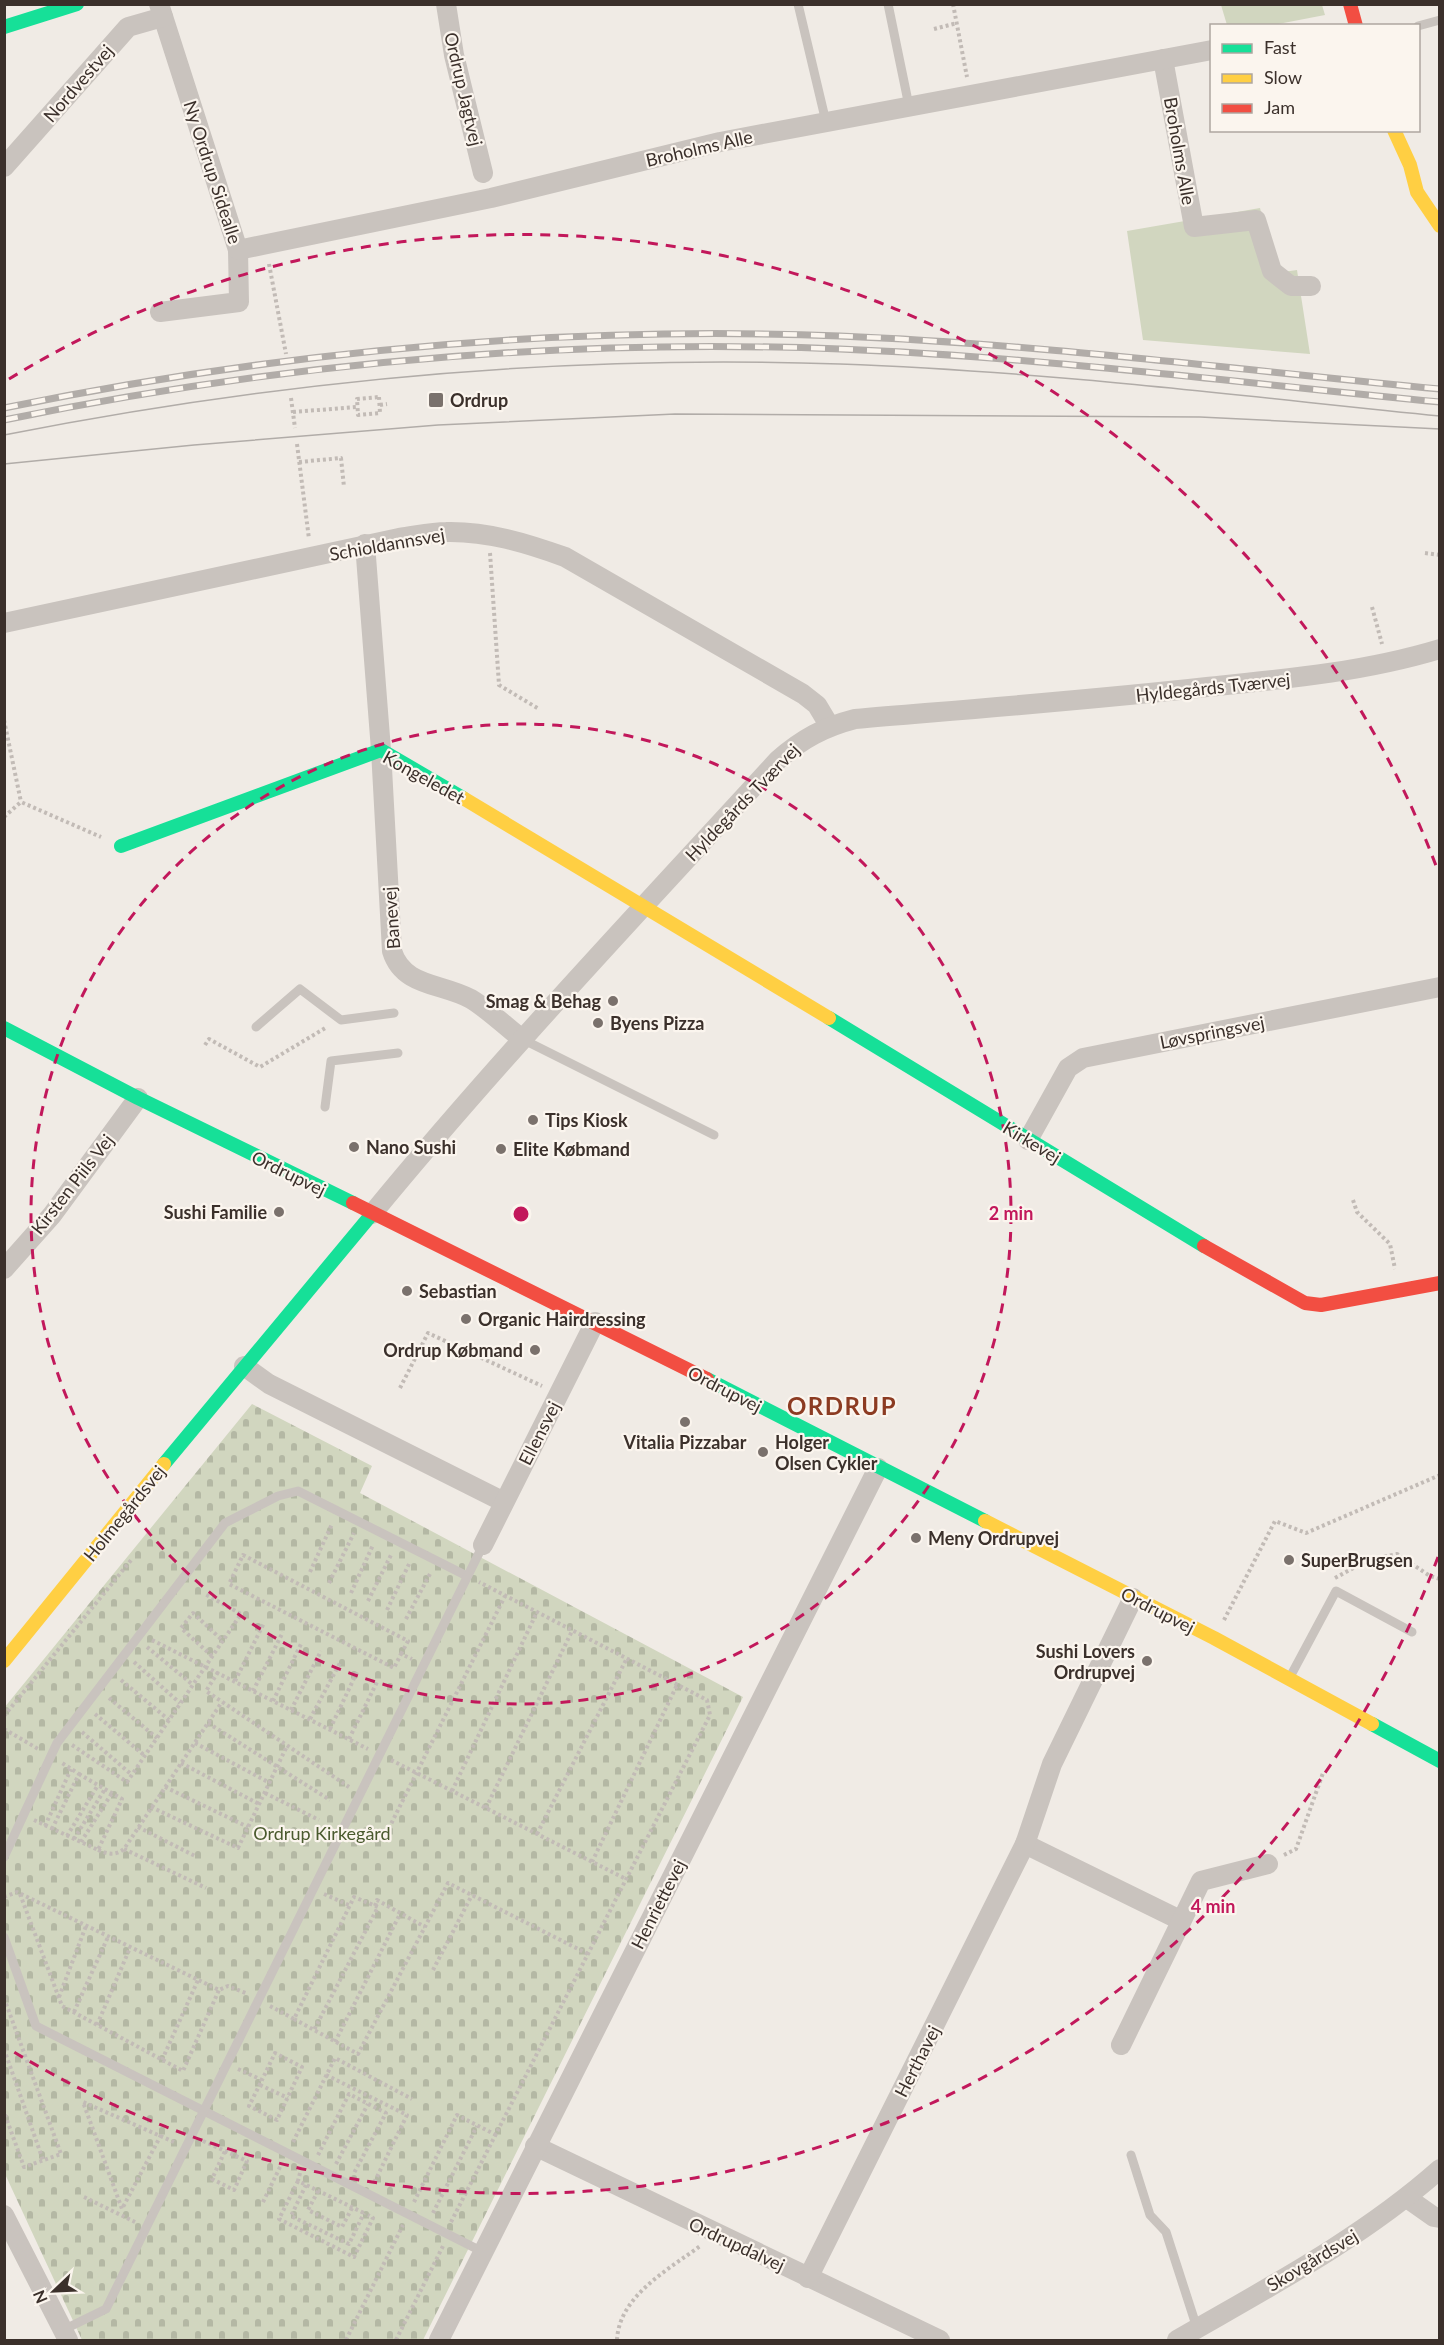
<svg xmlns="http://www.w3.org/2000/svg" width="1444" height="2345" viewBox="0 0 1444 2345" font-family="Lato,sans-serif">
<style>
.green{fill:#d1d6bf}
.cemetery{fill:url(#cemetery-stones)}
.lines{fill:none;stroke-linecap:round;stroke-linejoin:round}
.path{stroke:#c2bbb6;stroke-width:4;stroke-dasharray:3 3;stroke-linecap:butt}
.lane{stroke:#c9c3be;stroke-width:9}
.street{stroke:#c9c3be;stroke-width:20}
.fast{stroke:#16e098;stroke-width:14}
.slow{stroke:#ffcf43;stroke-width:14}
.jam{stroke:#f24e42;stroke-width:14}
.tram{stroke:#b1aca8;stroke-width:1.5}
.rail-casing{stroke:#b1aca8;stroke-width:7}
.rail{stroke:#fbf5ee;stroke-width:4.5;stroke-dasharray:14;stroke-linecap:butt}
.ring{fill:none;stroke:#c2185b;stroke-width:3;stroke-dasharray:10 8}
.poi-dot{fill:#7a716c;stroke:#fbf5ee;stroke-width:2}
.labels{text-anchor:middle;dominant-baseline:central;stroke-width:4.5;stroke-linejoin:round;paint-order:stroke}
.street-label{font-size:18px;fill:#3b302b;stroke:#fbf5ee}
.poi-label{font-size:18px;font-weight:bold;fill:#3b302b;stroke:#fbf5ee;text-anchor:start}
.park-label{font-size:18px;fill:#4a5a2e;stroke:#fbf5ee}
.district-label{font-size:24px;font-weight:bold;letter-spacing:1.5px;fill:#8c3b22;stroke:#fbf5ee}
.centre{fill:#c2185b;stroke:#fbf5ee;stroke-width:3}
.ring-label{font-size:18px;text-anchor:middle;font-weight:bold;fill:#c2185b;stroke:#fbf5ee;stroke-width:4.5;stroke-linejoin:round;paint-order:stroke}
</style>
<defs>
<pattern id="cemetery-stones" width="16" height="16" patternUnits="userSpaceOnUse" patternTransform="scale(1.5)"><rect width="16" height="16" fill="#d1d6bf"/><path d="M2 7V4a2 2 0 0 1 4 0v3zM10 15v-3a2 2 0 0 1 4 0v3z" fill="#b4b8a4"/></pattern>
</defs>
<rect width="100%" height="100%" fill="#f0ebe5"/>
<!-- green -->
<g class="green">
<polygon points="1221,5 1322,5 1325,15 1273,25 1227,25"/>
<polygon points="1260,208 1276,273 1297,270 1310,354 1143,340 1127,231"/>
</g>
<!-- cemetery -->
<polygon class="cemetery" points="252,1404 372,1466 360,1493 743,1697 423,2340 82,2340 5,2174 4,1708"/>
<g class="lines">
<!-- path -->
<g class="path">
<polyline points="953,4 967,77"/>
<polyline points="934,29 957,23"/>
<polyline points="269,264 286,354"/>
<polygon points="379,397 380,413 358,415 357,399"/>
<polyline points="291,398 295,428"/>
<polyline points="380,405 387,404"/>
<polyline points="293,412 357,407"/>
<polyline points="297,444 309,539"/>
<polyline points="299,462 341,458 344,487"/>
<polyline points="490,553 499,685 539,709"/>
<polyline points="1425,553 1440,555"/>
<polyline points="1372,607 1382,644"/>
<polyline points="4,720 21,802"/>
<polyline points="4,817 21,802 101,837"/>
<polyline points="205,1045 209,1039 260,1067 327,1027"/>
<polyline points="1353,1200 1357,1212 1390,1244 1395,1269"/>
<polyline points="400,1388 428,1333 542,1386"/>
<polyline points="310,1572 332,1524"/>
<polyline points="1335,1578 1368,1560 1397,1554 1430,1576 1440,1579"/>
<polyline points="329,1583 354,1533"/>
<polyline points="351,1593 373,1545"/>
<polyline points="368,1601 392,1553"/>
<polyline points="387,1610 410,1562"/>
<polyline points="406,1619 431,1572"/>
<polyline points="1224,1620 1275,1521 1306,1533 1440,1475"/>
<polyline points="152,1640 368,1749"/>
<polyline points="147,1647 193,1685"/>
<polyline points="401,1654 408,1641 243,1555 229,1584 394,1668 401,1654 412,1659"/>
<polyline points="212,1656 181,1628 193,1613 223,1641"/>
<polyline points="134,1662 180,1703"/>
<polyline points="218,1672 206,1691 349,1787"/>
<polyline points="121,1680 169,1720"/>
<polyline points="235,1681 264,1623"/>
<polyline points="253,1691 283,1632"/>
<polyline points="109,1698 157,1738"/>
<polyline points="273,1701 302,1642"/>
<polyline points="291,1710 321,1651"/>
<polyline points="95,1714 145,1756"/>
<polyline points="4,1716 132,1559"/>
<polyline points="310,1719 341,1661"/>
<polyline points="208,1723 330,1800"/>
<polyline points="4,1729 40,1750"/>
<polyline points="330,1729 358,1670"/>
<polyline points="82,1732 132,1775"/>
<polyline points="349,1739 378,1680"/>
<polyline points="195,1743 270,1783"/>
<polyline points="72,1745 127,1782 241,1614 205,1594"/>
<polyline points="391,1760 626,1879"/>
<polyline points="181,1763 259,1804"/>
<polyline points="165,1787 248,1827"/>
<polyline points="452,1791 537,1612"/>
<polyline points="265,1793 319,1820"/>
<polyline points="151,1807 238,1848 287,1746"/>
<polyline points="486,1808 572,1631"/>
<polyline points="34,1820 98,1850 122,1799 79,1774"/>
<polyline points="45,1826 71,1769"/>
<polyline points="138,1827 195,1856"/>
<polyline points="52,1829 79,1774 62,1763"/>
<polyline points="386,1834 505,1596"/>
<polyline points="537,1834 627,1658"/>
<polyline points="67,1836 98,1785"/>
<polyline points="74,1839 105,1789"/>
<polyline points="81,1842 112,1793"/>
<polyline points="124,1849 206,1888"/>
<path d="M98,1850C108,1854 115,1856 124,1849L222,1702"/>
<polyline points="1284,1855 1296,1849 1323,1773"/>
<polyline points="592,1862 677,1685"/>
<polyline points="20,1894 62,2006 183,2071 219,1990"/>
<polyline points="324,1894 351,1906"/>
<polyline points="4,1897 17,1892 219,1990 228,1986 248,1994"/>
<polyline points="375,1906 377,1900 425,1927"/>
<polyline points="433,1970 472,1895"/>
<polyline points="59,1997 86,1926"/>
<polyline points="4,1998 61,2154 24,2167 4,2112"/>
<polyline points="270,2006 294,2019 354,1897 378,1907 314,2030"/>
<polyline points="74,2012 108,1937"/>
<polyline points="294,2019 358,2054 448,1883 588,1954"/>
<polyline points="97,2025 130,1948"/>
<polyline points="335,2042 400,1914"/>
<polyline points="4,2049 43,2160"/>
<polyline points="162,2060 198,1980"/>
<polyline points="238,2069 262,2080 249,2106 277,2120 302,2067 275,2053 262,2080"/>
<polyline points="326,2075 407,2115 374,2183"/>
<polyline points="260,2085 288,2098"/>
<polyline points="161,2135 122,2209 83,2102 174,2142"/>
<polyline points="203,2141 247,2161 234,2190 212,2179 225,2151"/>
<polyline points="293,2142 335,2058 412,2099"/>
<polyline points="318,2155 349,2094 386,2113 354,2173"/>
<polyline points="336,2164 368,2104"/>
<polyline points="300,2173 298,2181 366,2214"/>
<polyline points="298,2181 279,2219 354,2257 373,2218 368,2215"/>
<polyline points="306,2185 291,2216 349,2244 364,2213"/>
<polyline points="318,2191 308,2210 342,2227 352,2208"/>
<polyline points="84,2197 135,2222"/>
<polyline points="263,2202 281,2165"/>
<polyline points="414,2202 457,2115 496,2135"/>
<polyline points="433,2213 477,2126"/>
<polyline points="451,2222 710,1715 707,1700 479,1582"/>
<polyline points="346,2340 403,2225"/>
<polyline points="396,2340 443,2246"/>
<path d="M617,2340C619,2296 668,2270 700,2246"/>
</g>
<!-- lane -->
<g class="lane">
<polyline points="798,4 826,122"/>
<polyline points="888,4 909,106"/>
<polyline points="1418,26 1440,20"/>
<polyline points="256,1027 300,989 341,1020 394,1013"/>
<polyline points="522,1039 714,1135"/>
<polyline points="325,1107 331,1061 398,1053"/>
<polyline points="1290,1677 1336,1591 1412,1632"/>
<polyline points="4,1857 57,1743 225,1523 278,1496 298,1491 467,1576"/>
<polyline points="4,1937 36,2026 483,2252"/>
<polyline points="1131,2155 1150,2215 1166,2232 1197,2328"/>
<polyline points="63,2330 106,2309 483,1545"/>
</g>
<!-- street -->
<g class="street">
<polyline points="159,4 238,250 239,302 160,312"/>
<polyline points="446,4 454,55 483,173"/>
<polyline points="1163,59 1194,227 1256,220 1272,271 1291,286 1311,286"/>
<polyline points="4,167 128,27 163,17"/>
<polyline points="238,250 491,198 720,142 1212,50"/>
<path d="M365,544L381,750L392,951C403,987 442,983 471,999C489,1010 505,1026 522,1039"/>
<path d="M4,623L399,538C415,536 431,532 446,532C487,531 526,543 565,557L803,694L817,705L829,725"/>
<polyline points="1028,1140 1068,1068 1083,1058 1440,987"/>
<path d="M372,1214C501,1057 641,910 778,760C802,739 824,727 855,719C972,709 1090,700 1207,687C1286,679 1364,672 1440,649"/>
<polyline points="4,1269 52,1215 138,1098"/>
<polyline points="244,1366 269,1384 504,1502"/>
<polyline points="483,1545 595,1322"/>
<polyline points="1025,1844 1180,1920"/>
<polyline points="1121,2045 1201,1881 1268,1864"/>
<polyline points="535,2146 940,2340"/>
<polyline points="1407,2198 1434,2217 1440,2218"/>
<polyline points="4,2215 68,2340"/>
<polyline points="808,2278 1025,1844 1052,1764 1133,1598"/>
<polyline points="439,2340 878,1468"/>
<path d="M1177,2340C1267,2288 1361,2239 1440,2169"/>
</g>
<!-- fast -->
<g class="fast">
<polyline points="4,27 77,4"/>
<polyline points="121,846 381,750 463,798"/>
<polyline points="829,1018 1204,1246"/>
<polyline points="4,1028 138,1098 353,1203"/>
<polyline points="707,1379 985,1521"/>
<polyline points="164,1464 372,1214"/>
<polyline points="1372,1724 1440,1761"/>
</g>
<!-- slow -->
<g class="slow">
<polyline points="1394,130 1410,165 1417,192 1440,226"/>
<polyline points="463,798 829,1018"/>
<polyline points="985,1521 1214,1638 1372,1724"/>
<polyline points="4,1661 164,1464"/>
</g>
<!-- jam -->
<g class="jam">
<polyline points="1350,4 1356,26"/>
<polyline points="353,1203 707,1379"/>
<polyline points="1204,1246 1305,1303 1321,1305 1440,1283"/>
</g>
<!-- tram -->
<g class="tram">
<path d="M4,435C279,381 560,354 840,364C1041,371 1240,396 1440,416"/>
<polyline points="4,464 194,445 438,425 675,414 1200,417 1440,429"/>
</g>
<defs>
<g id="rail">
<path d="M4,408C278,352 561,325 840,336C1041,344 1240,370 1440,389"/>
<path d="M4,420C278,364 562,338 840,349C1041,357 1240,383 1440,402"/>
</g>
</defs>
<!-- rail casing -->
<use href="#rail" class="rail-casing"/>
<!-- rail -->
<use href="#rail" class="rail"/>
</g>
<!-- distance rings -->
<g class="ring">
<circle cx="521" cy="1214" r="490"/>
<path d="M1438 1557A979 979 0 0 1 9 2049M9 379A979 979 0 0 1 1438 871"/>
</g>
<!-- markers -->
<g class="poi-dot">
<rect x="428" y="392" width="16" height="16" rx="3"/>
<circle cx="613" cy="1001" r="6"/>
<circle cx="598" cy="1023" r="6"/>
<circle cx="533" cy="1120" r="6"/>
<circle cx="354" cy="1147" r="6"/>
<circle cx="501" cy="1149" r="6"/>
<circle cx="279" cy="1212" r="6"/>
<circle cx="407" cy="1291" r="6"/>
<circle cx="466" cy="1319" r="6"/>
<circle cx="535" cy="1350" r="6"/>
<circle cx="685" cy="1422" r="6"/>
<circle cx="763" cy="1452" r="6"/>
<circle cx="916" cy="1538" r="6"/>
<circle cx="1289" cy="1560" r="6"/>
<circle cx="1147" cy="1661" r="6"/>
</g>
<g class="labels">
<!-- street labels -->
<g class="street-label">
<text transform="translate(78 83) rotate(-49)">Nordvestvej</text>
<text transform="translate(464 89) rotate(77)">Ordrup Jagtvej</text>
<text transform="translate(699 148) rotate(-13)">Broholms Alle</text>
<text transform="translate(1180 151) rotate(80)">Broholms Alle</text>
<text transform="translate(213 172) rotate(72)">Ny Ordrup Sidealle</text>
<text transform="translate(387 544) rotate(-10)">Schioldannsvej</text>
<text transform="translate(1213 687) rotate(-6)">Hyldegårds Tværvej</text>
<text transform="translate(424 777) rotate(29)">Kongeledet</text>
<text transform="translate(742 802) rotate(-46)">Hyldegårds Tværvej</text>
<text transform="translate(391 918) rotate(-94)">Banevej</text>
<text transform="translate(1212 1032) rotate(-11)">Løvspringsvej</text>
<text transform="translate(1032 1142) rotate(31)">Kirkevej</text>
<text transform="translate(289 1173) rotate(26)">Ordrupvej</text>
<text transform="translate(72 1184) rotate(-52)">Kirsten Piils Vej</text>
<text transform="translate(725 1389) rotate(27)">Ordrupvej</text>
<text transform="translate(539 1433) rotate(-63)">Ellensvej</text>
<text transform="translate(124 1513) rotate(-51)">Holmegårdsvej</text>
<text transform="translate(1158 1610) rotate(27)">Ordrupvej</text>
<text transform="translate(658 1904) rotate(-63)">Henriettevej</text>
<text transform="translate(917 2061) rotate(-63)">Herthavej</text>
<text transform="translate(737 2244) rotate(25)">Ordrupdalvej</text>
<text transform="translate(1312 2260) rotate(-31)">Skovgårdsvej</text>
</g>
<!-- poi labels -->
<g class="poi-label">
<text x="450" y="400">Ordrup</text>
<text x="601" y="1001" text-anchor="end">Smag &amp; Behag</text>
<text x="610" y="1023">Byens Pizza</text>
<text x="545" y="1120">Tips Kiosk</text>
<text x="366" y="1147">Nano Sushi</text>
<text x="513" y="1149">Elite Købmand</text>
<text x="267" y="1212" text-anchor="end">Sushi Familie</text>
<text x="419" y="1291">Sebastian</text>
<text x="478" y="1319">Organic Hairdressing</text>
<text x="523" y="1350" text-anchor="end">Ordrup Købmand</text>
<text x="685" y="1442" text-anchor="middle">Vitalia Pizzabar</text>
<text x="775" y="1442">Holger<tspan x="775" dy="21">Olsen Cykler</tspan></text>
<text x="928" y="1538">Meny Ordrupvej</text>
<text x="1301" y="1560">SuperBrugsen</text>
<text x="1135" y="1651" text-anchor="end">Sushi Lovers<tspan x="1135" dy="21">Ordrupvej</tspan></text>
</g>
<!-- park labels -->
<g class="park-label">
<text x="322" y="1833">Ordrup Kirkegård</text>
</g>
<!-- district labels -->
<g class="district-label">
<text x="842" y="1405">ORDRUP</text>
</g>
</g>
<circle cx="521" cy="1214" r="9" class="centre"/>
<g class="ring-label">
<text x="1011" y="1220">2 min</text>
<text x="1213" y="1913">4 min</text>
</g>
<!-- border -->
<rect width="1444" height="2345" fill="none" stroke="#3b302b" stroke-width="12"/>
<!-- legend -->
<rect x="1210" y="24" width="210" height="108" fill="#fbf5ee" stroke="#aea6a0" stroke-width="1.5"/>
<rect x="1222" y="44" width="30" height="9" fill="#16e098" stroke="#aea6a0" stroke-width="1.5"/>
<text x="1264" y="54" font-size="18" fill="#3b302b">Fast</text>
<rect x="1222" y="74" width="30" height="9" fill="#ffcf43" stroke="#aea6a0" stroke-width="1.5"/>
<text x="1264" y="84" font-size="18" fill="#3b302b">Slow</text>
<rect x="1222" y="104" width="30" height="9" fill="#f24e42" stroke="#aea6a0" stroke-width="1.5"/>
<text x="1264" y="114" font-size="18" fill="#3b302b">Jam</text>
<!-- north arrow -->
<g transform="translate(54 2291) rotate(247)" stroke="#fbf5ee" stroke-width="4.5" paint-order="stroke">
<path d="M0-4.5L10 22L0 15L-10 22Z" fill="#3b302b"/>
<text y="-9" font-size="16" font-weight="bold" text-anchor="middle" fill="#3b302b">N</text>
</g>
</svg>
